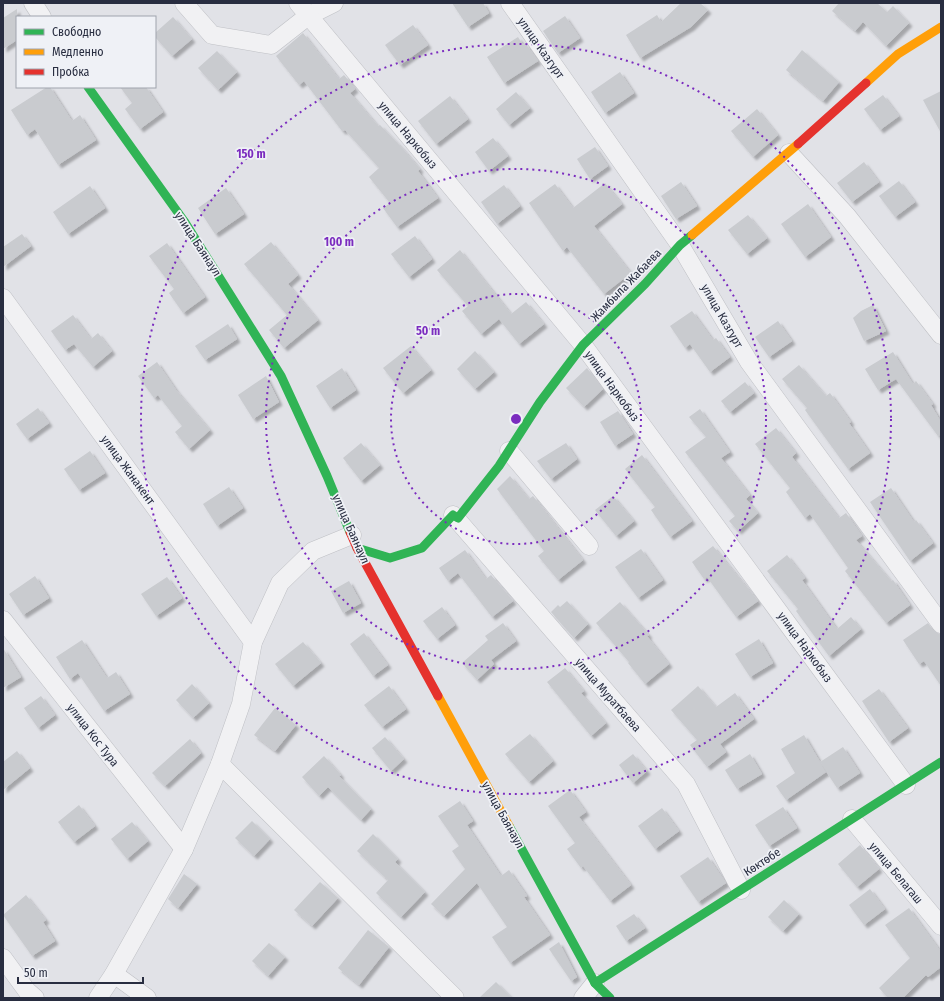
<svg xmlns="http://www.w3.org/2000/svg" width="944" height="1001" viewBox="0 0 944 1001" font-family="'Fira Sans Condensed',sans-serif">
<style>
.building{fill:#c9cbcf;filter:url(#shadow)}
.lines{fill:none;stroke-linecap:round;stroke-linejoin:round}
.street-casing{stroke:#bfc0c5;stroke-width:19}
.street{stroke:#f1f1f3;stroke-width:18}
.fast{stroke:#30b455;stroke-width:9}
.slow{stroke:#ff9f0a;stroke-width:9}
.jam{stroke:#e5322d;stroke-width:9}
.ring{fill:none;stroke:#7b2cbf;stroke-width:2;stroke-dasharray:2 4}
.labels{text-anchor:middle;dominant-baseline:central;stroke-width:3.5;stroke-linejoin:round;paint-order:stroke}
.street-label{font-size:12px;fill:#282d40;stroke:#eff1f6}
.centre{fill:#7b2cbf;stroke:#eff1f6;stroke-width:2}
.ring-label{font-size:12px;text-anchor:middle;font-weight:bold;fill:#7b2cbf;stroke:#eff1f6;stroke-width:3.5;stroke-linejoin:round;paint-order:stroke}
</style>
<defs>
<filter id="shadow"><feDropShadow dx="3.5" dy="3.5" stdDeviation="1" flood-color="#0004"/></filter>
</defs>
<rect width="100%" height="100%" fill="#e1e2e7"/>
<!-- building -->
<g class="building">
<polygon points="452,3 483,3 489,13 468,27"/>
<polygon points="681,3 700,3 708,10 691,27 640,58 626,35 657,15 661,22"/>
<polygon points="839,3 877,3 887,12 893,6 909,23 886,46 863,22 855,31 832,11"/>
<polygon points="17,9 17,40 3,49 3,18"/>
<polygon points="565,16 580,38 558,53 543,31"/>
<polygon points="173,17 192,39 172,56 155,37 155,33"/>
<polygon points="413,25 428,45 400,65 385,45"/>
<polygon points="303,33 339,79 344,75 349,81 355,89 350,93 378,126 380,125 403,149 420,169 418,171 438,198 397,227 383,208 390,203 369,177 379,168 345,130 342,131 304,81 299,85 276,56"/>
<polygon points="518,37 523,45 525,43 538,61 504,83 487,57"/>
<polygon points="802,50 839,82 823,101 786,70"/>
<polygon points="217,51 237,72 218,90 198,68"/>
<polygon points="620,72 634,93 605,113 591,92"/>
<polygon points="47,87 50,87 72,121 80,115 96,140 58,165 35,129 27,135 11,110"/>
<polygon points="120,87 146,87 163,112 140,129 125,109 132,103"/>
<polygon points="941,91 941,133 923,100"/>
<polygon points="516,92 530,108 509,125 496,109"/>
<polygon points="883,95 899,116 880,130 864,109"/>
<polygon points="450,96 468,119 436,144 418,121"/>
<polygon points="757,109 778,135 753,157 731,131"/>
<polygon points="493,138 508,156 489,171 475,152"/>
<polygon points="595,147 608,166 590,179 577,159"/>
<polygon points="864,162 879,182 852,202 837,183"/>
<polygon points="899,181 915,202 895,217 879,196"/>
<polygon points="681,182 697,206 676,219 661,196"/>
<polygon points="605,183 622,204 594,226 631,273 604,294 567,247 563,251 529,203 555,184 573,208"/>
<polygon points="504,185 520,206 497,224 481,202"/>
<polygon points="90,186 105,208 68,234 53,212"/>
<polygon points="226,188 244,214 215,234 198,208"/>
<polygon points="808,204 831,237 805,257 781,224"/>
<polygon points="748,215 767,238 747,254 728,230"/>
<polygon points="22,234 31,246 3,267 3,247"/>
<polygon points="415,236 432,259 409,277 391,254"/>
<polygon points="271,242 298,275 288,284 318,320 284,348 269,330 287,315 244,264"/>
<polygon points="167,243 205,297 183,313 169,293 174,289 149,256"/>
<polygon points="460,250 511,314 526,302 544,324 519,344 499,319 481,334 462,311 468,306 437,270"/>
<polygon points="873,305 886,331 864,341 853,318 861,311"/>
<polygon points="692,311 713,340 716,338 730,357 710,372 690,344 685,348 670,326"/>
<polygon points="73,315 91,339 98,333 112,351 93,367 74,344 65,350 51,331"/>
<polygon points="778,321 792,341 769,357 755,337"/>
<polygon points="228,324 237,339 205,360 195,346"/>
<polygon points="411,346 431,370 403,393 383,368"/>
<polygon points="475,351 494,372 475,389 457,369"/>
<polygon points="893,352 913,384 916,381 933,404 931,405 941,422 941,434 938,436 896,379 878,390 865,369"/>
<polygon points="157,362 176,390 210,430 189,449 175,432 182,426 158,395 154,398 138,376"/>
<polygon points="799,365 826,396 830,393 851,422 849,423 870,453 848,469 805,410 807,408 782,379"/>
<polygon points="342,368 356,390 330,408 316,386"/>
<polygon points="587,368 603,389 584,407 566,388"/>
<polygon points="266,376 279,402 253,419 238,395"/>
<polygon points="745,382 754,393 730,412 721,401"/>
<polygon points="38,408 49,423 27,439 16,424"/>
<polygon points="700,409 730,452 721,458 750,495 746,499 758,513 738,531 729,521 735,516 685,452 706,437 689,417"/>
<polygon points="618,411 633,434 615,446 600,422"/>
<polygon points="776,428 796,453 792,457 839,518 846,513 862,536 856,540 891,581 893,580 910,605 886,623 845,571 848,568 810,514 805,518 786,492 790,488 755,444"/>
<polygon points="361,443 380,465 361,481 343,458"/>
<polygon points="566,443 577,459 551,479 537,461"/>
<polygon points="90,451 105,473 79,490 64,469"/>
<polygon points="642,455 692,521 670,537 651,510 655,507 625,469"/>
<polygon points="510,476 529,499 533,496 583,560 558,580 538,556 544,551 497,489"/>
<polygon points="229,487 243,508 217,526 203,504"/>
<polygon points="891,488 914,522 916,520 933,543 910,561 870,502"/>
<polygon points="613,496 634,521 616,536 595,510"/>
<polygon points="713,546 758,601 736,617 707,577 704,579 692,562"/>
<polygon points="641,549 663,580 638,598 615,567"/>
<polygon points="465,550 486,579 491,575 513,601 492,617 458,573 448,581 439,568"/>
<polygon points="787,555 805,578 802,580 837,629 851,617 861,629 829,656 796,611 798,609 767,571"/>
<polygon points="35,576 49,598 23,615 9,594"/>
<polygon points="167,577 182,598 156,616 141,594"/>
<polygon points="349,581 361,603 343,613 331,591"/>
<polygon points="567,601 588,624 574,638 551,612 558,605 560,607"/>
<polygon points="620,602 649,635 647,636 669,664 645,684 628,663 629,662 596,623"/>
<polygon points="442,607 455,625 437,639 423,621"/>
<polygon points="503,623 516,641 491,660 494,664 477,680 462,663 488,640 485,636"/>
<polygon points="928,623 933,630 941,635 941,686 924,661 919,664 903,640"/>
<polygon points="364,633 388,665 373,676 350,644"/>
<polygon points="759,639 773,663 750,677 735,654"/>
<polygon points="82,640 107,678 116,672 130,694 104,711 78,673 70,679 56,657"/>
<polygon points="303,642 321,663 293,686 275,664"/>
<polygon points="3,648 21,677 3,688"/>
<polygon points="565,668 584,691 581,693 606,723 591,736 547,682"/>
<polygon points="192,684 209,703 193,718 176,700"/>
<polygon points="389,686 406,709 382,727 364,705"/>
<polygon points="698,686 716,707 735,693 754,719 720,744 726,752 707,767 690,745 697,740 671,710"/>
<polygon points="879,689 908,728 889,742 862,701"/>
<polygon points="41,696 55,715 38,728 24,708"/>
<polygon points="275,708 296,725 275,751 254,735"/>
<polygon points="530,734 553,761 529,782 505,754"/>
<polygon points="804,735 826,772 786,800 776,786 795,773 781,749"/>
<polygon points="385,737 404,759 391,771 372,748"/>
<polygon points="190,739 201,753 165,786 152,773"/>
<polygon points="843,747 860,773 837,788 820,762"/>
<polygon points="17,751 30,768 3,790 3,762"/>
<polygon points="633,754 647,771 633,783 619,765"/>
<polygon points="750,754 762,774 737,789 725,770"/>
<polygon points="324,756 341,775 339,776 371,809 361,820 328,787 319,796 302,777"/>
<polygon points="570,790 586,812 579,817 631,885 610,901 583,866 581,868 567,849 575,843 548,806"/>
<polygon points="460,801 473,821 467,825 501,876 509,870 527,896 524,897 550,935 510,963 492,937 507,927 477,883 444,916 431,904 465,869 452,851 459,846 438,816"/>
<polygon points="79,805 95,826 74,842 58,822"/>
<polygon points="783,807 797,828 769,846 755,825"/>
<polygon points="662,808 679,831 655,849 638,826"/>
<polygon points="252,821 270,839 254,856 235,838"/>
<polygon points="132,822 148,841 127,859 111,839"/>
<polygon points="373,834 398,859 395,862 425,892 401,917 376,893 388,880 357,851"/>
<polygon points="860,845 879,869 857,887 838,864"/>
<polygon points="708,857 726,883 698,902 680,876"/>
<polygon points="184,874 197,884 178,908 168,899"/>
<polygon points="320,882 338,898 312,926 294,910"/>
<polygon points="870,889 885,909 864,925 849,905"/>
<polygon points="26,895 46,920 43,922 55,941 32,956 3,915"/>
<polygon points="784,900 799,914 783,931 768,917"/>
<polygon points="909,908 941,952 941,967 928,977 926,975 903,998 888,998 879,988 910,958 885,925"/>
<polygon points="634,914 645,928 626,941 616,926"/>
<polygon points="368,930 389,947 359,985 338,968"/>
<polygon points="559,942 577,977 571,981 549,949"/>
<polygon points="269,943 285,957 268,976 252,961"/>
<polygon points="496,982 512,998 479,998"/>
</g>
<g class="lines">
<defs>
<g id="street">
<polyline points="33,3 42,17"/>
<polyline points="184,3 212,35 271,45 308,16 334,3"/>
<polyline points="298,3 583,345 906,785"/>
<polyline points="510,3 680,245 749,362 941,624"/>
<polyline points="789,153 847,216 941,335"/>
<polyline points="3,298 253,642"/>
<polyline points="509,451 589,546"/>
<polyline points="453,515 686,784 741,890"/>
<polyline points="3,620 184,849"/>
<polyline points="220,764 455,998"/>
<polyline points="852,819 941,926"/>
<polyline points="3,958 27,991 35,998"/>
<polyline points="114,974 147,998"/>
<polyline points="98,998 114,974 184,849 220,764 241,704 253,642 280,583 313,551 352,535"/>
<polyline points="583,998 595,983"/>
</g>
</defs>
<!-- street casing -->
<use href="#street" class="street-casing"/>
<!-- street -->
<use href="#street" class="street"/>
<!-- fast -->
<g class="fast">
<polyline points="88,87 184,221 281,376 327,476 350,532"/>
<polyline points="357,548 390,558 422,548 453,515 458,518 499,466 540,402 583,345 645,284 680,245 692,235"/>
<polyline points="509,826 595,983 610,998"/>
<polyline points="595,983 941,762"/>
</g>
<!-- slow -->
<g class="slow">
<polyline points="866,83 898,54 941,27"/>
<polyline points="692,235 798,144"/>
<polyline points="438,696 509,826"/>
</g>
<!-- jam -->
<g class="jam">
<polyline points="798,144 866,83"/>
<polyline points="350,532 357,548 438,696"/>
</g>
</g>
<!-- distance rings -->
<g class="ring">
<circle cx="516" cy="419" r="125"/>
<circle cx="516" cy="419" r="250"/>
<circle cx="516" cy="419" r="375"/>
</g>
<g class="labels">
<!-- street labels -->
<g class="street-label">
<text transform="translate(541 48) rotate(55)">улица Казгурт</text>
<text transform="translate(408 135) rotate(50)">улица Наркобыз</text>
<text transform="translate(198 244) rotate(57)">улица Баянаул</text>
<text transform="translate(626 285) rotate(-46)">Жамбыла Жабаева</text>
<text transform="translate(722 316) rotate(60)">улица Казгурт</text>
<text transform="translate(612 386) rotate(54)">улица Наркобыз</text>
<text transform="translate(128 470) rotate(54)">улица Жанакент</text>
<text transform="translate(351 529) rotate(66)">улица Баянаул</text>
<text transform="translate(805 647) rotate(54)">улица Наркобыз</text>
<text transform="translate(608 695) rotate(49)">улица Муратбаева</text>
<text transform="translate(93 735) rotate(52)">улица Кос Тура</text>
<text transform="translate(503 815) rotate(61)">улица Баянаул</text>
<text transform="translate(762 862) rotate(-33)">Көктөбе</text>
<text transform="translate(896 873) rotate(50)">улица Белагаш</text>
</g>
</g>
<circle cx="516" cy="419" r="6" class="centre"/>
<g class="ring-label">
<text x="251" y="158">150 m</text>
<text x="339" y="246">100 m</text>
<text x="428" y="335">50 m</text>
</g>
<!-- border -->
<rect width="944" height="1001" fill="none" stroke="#282d40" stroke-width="8"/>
<!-- legend -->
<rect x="16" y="16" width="140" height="72" fill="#eff1f6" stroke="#9fa3ad"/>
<rect x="24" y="29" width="20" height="6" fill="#30b455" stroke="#9fa3ad"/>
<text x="52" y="36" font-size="12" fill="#282d40">Свободно</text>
<rect x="24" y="49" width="20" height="6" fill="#ff9f0a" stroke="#9fa3ad"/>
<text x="52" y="56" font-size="12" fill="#282d40">Медленно</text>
<rect x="24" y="69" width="20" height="6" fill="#e5322d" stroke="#9fa3ad"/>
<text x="52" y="76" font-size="12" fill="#282d40">Пробка</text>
<!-- scale -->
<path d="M18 977v6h125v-6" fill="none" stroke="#282d40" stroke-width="2"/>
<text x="24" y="977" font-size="12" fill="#282d40" stroke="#eff1f6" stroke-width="3" paint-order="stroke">50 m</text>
</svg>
